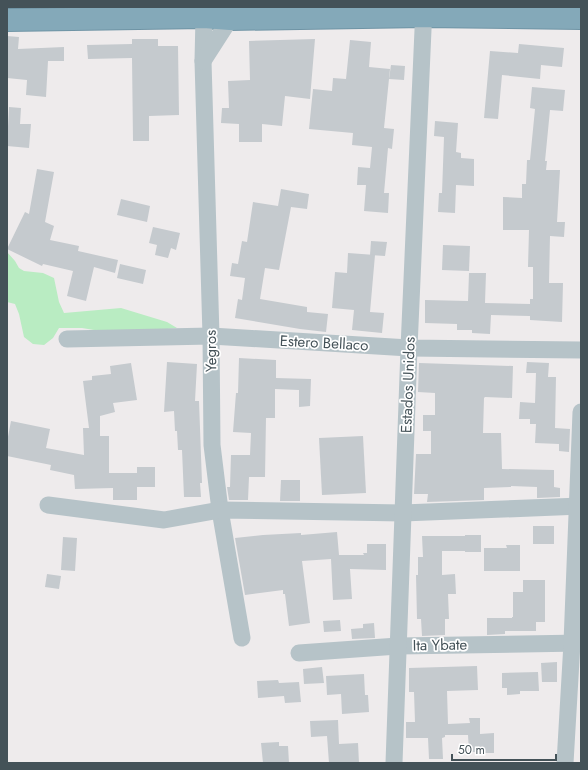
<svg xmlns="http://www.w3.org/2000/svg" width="588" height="770" viewBox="0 0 588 770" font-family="Jost,sans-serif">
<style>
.green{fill:#b9ecc2}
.building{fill:#c5cace}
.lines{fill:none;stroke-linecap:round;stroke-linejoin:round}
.highway-casing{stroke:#6f94a5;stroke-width:24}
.minor{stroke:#b6c3c8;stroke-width:17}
.highway{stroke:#84a9b9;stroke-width:22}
.labels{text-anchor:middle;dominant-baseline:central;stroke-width:3.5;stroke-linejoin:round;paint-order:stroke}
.street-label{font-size:15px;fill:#445258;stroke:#fff}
</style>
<rect width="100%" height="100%" fill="#eeebec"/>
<!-- green -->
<polygon class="green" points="7,252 15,261 19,268 24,271 43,273 54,278 59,302 64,313 121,308 167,322 177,328 118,334 82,328 59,328 53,338 44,345 33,344 24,337 19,314 15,304 7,302"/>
<!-- building -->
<g class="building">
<polygon points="7,36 19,37 18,49 64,47 64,61 48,61 46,97 26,95 27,80 7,78"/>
<polygon points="132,39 158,39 158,46 178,46 179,115 149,116 149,141 133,141 132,58 88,59 87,45 132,44"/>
<polygon points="315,39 310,99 285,96 282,126 262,124 262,142 239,142 239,124 221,123 222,108 229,108 228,81 250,80 249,41"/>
<polygon points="350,40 371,42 369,67 390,69 384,128 394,129 392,149 388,148 384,193 389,193 388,213 364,211 366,185 357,185 358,167 370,168 372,147 352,145 353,133 309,129 313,89 332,91 333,78 346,79"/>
<polygon points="519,44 564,48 562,67 541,65 540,79 502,75 498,119 484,118 490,51 518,53"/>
<polygon points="391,65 405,66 404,80 389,79"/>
<polygon points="532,87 565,90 563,111 550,110 545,161 547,161 546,170 560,170 557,222 565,222 564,237 550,236 549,283 563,283 562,322 530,320 530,316 491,315 490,334 472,333 472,330 457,330 457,324 425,323 425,300 468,301 469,273 486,273 485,303 530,304 530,299 533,299 533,267 528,267 529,230 503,230 503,197 522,198 522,184 526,184 527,160 530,160 535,109 530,108"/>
<polygon points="9,107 21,108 20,124 31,124 29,148 7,146"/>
<polygon points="435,121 458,123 456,152 461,153 461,158 474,159 474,186 456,185 455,213 438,212 439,193 442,193 444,137 434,136"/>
<polygon points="37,169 54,172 45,222 54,226 50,240 79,246 78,251 118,260 115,273 94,267 86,301 67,296 73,271 43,264 42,266 7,249 25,212 29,214"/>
<polygon points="281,189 309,194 307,209 291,207 279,270 265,268 260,299 307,307 307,312 328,314 326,332 300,329 235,318 238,299 242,300 245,278 230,276 232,263 238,264 242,241 247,242 253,202 278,206"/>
<polygon points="121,199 150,206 147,222 117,215"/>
<polygon points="153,227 180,233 176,250 171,248 168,258 155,255 157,245 149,243"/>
<polygon points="371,241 387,242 385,256 370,255"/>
<polygon points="443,245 470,246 469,271 442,270"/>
<polygon points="348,253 375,255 370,312 384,313 382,333 352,330 354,310 332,308 335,272 347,273"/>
<polygon points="120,264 146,270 143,284 117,278"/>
<polygon points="239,358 276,360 276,378 311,379 310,406 299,407 299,390 275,389 275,418 266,418 265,477 249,477 248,500 229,500 227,487 230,487 231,455 250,455 251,433 233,432 236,393 238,393"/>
<polygon points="167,362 197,364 195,401 199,401 202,483 200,483 201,497 184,497 182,450 178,450 177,431 175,431 174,411 164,412"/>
<polygon points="527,362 549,363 548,377 556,377 555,428 570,429 569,452 559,451 559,444 535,443 536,424 530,424 530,419 519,419 520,402 535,403 536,373 526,373"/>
<polygon points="131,363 137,400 113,403 115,412 100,416 100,436 109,436 109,473 137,473 137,467 155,467 155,487 137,487 137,500 113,500 113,488 75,489 74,475 50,470 51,465 7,456 7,442 11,421 50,429 46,448 84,455 83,428 89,428 83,381 92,380 92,376 111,374 110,366"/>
<polygon points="419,363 513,366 512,398 485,397 484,398 483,433 501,433 502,469 554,470 554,487 560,488 560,497 537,498 537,487 511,486 511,487 484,488 484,500 427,502 428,494 414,494 416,454 431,454 431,431 423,431 423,415 435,415 435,393 418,392"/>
<polygon points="363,436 366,493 322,495 319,438"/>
<polygon points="281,480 300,480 300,501 280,501"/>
<rect x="533" y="526" width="21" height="18"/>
<polygon points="337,532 339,555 364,555 363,553 367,553 367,544 386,544 386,570 350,569 352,599 333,600 331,559 302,561 310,623 289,626 285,594 283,594 283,590 245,595 235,538 263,535 301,533 301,535"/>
<polygon points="465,535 481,535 481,552 465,552 465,551 442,551 442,575 455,574 456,594 448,594 449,619 445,619 445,635 422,636 421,619 417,619 416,575 418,575 418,557 423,557 422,536 465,536"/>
<polygon points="63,537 77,538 75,571 61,570"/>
<polygon points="506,545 520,545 520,571 484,571 484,548 507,548"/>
<polygon points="47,574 61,576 59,589 45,587"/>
<polygon points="523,580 545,580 545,622 536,622 536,631 505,631 505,634 487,635 487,618 512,618 512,617 513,617 513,592 523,592"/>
<polygon points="340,620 341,631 324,632 323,621"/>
<polygon points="374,623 375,638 352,639 351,629 363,628 363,624"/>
<polygon points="557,662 557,682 542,682 541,663"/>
<polygon points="477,666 478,690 447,691 448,724 470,723 469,718 480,718 480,734 494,733 494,753 483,753 483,752 469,752 468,735 445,735 445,737 442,738 443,759 429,759 428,738 406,738 406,722 415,722 414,692 409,692 409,668"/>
<polygon points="322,667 324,683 304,684 303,669"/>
<polygon points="538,672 539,691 520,691 520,694 507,695 507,688 502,688 502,673"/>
<polygon points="364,674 365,695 368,695 369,712 342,714 341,694 327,695 326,676"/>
<polygon points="278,680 279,683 299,682 301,702 285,703 284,696 258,698 257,681"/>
<polygon points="338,720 339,744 358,743 359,763 329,763 327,736 311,737 310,721"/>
<polygon points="279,742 279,746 288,746 289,763 263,763 261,743"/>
</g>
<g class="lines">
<defs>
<polyline id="highway" points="7,20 204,17 230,19 424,16 581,18"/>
</defs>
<!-- highway casing -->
<use href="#highway" class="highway-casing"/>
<!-- minor -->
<g class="minor">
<polyline points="204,17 203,61 211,336 212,445 220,510 242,638"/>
<polyline points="203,61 230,19"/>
<polyline points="67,339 211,336 409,348 581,350"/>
<polyline points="48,505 164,520 220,510 403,513 581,506"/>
<polyline points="299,653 398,646 581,643"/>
<polyline points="394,763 409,348 424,7"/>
<polyline points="565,763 572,643 581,412"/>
</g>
<!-- highway -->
<use href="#highway" class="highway"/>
</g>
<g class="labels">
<!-- street labels -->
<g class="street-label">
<text transform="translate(324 343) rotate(3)">Estero Bellaco</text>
<text transform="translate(211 351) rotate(-91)">Yegros</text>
<text transform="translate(408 385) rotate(-88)">Estados Unidos</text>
<text transform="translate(440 645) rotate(-1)">Ita Ybate</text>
</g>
</g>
<!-- border -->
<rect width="588" height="770" fill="none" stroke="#445258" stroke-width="16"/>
<!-- scale -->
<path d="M452 754v6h104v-6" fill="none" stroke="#445258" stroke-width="2"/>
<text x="458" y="754" font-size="12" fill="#445258" stroke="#ffffff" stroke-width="3" paint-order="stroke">50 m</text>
</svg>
